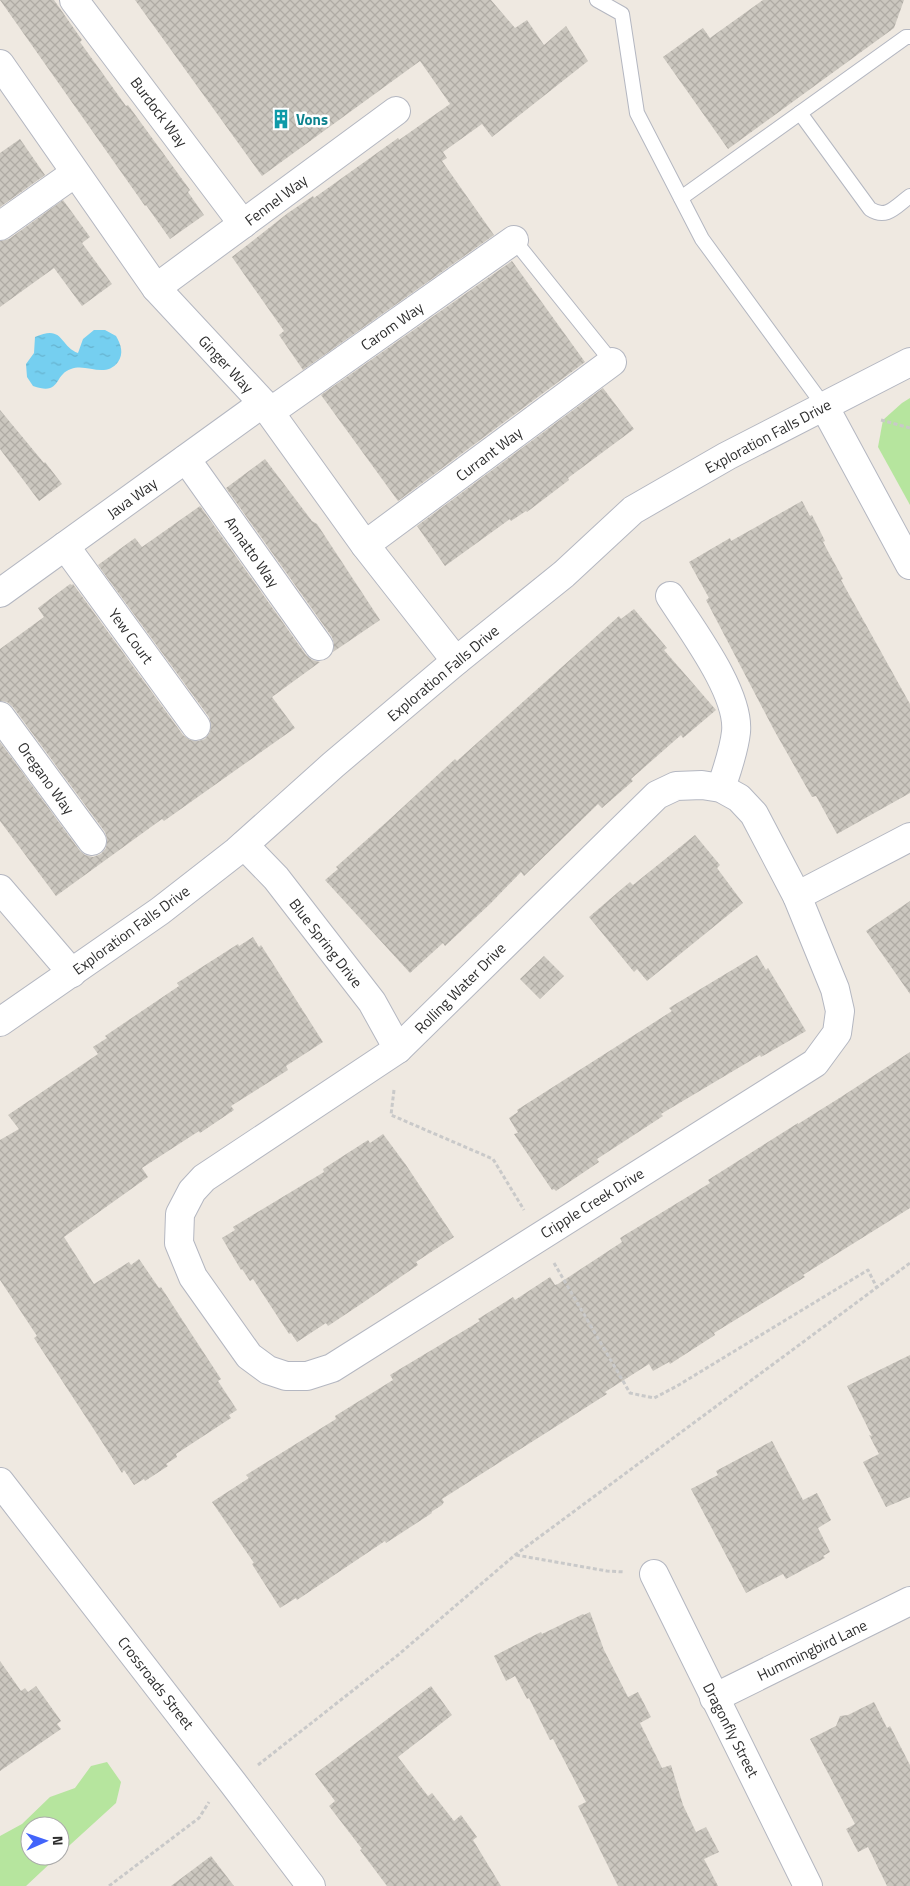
<svg xmlns="http://www.w3.org/2000/svg" width="910" height="1886" viewBox="0 0 910 1886" font-family="'Titillium Web',sans-serif">
<style>
.grass{fill:#b6e59e}
.water{fill:url(#water-ripples)}
.building{fill:url(#building-cross-hatch)}
.lines{fill:none;stroke-linecap:round;stroke-linejoin:round}
.lane-casing{stroke:#b4b7c1;stroke-width:16}
.street-casing{stroke:#b4b7c1;stroke-width:30}
.secondary-casing{stroke:#b4b7c1;stroke-width:30}
.path{stroke:#c9c9c9;stroke-width:3;stroke-dasharray:4 2.5;stroke-linecap:butt}
.lane{stroke:#fff;stroke-width:14}
.street{stroke:#fff;stroke-width:28}
.secondary{stroke:#fff;stroke-width:28}
.labels{text-anchor:middle;dominant-baseline:central;stroke-width:5;stroke-linejoin:round;paint-order:stroke}
.street-label{font-size:15px;fill:#2e2e2e;stroke:#fff}
.culture-label{font-size:15px;font-weight:bold;fill:#0d838f;stroke:#fff;text-anchor:start}
</style>
<defs>
<pattern id="water-ripples" width="26" height="14" patternUnits="userSpaceOnUse" patternTransform="scale(1.25)"><rect width="26" height="14" fill="#75cff0"/><path d="M2 4q2-2 4 0t4 0M15 11q2-2 4 0t4 0" fill="none" stroke="#66b2ce"/></pattern>
<pattern id="building-cross-hatch" width="8" height="8" patternUnits="userSpaceOnUse" patternTransform="scale(1.25)"><rect width="8" height="8" fill="#cbc7bf"/><path d="M0 0l8 8M0 8l8-8" fill="none" stroke="#afaba4"/></pattern>
</defs>
<rect width="100%" height="100%" fill="#efe9e1"/>
<!-- grass -->
<g class="grass">
<polygon points="910,398 910,505 878,447 883,420 902,403"/>
<polygon points="107,1762 121,1782 116,1803 60,1854 60,1826 30,1826 30,1856 58,1856 26,1886 0,1886 0,1836 22,1824 50,1797 75,1788 91,1766"/>
</g>
<!-- water -->
<path class="water" d="M94,330H105L116,336C121,345 124,353 118,362C105,379 87,363 71,369C53,375 62,396 33,386L27,377L26,364L34,353L35,337C64,324 59,346 78,353L83,339Z"/>
<!-- building -->
<g class="building">
<polygon points="0,0 54,0 82,40 80,42 126,106 128,105 190,190 188,192 204,215 170,239 146,205 145,206"/>
<polygon points="135,0 491,0 515,28 527,20 544,45 566,26 588,61 492,137 482,124 443,152 447,158 442,161 494,235 303,370 279,335 284,331 232,257 288,213 313,196 314,198 398,138 399,140 450,104 420,61 262,176"/>
<polygon points="763,0 904,0 894,28 728,149 663,57 703,28 710,38"/>
<polygon points="20,139 45,175 0,207 0,153"/>
<polygon points="63,200 90,237 82,243 112,284 82,306 54,268 0,307 0,241 9,239"/>
<polygon points="512,261 585,362 398,501 321,395"/>
<polygon points="603,388 634,429 568,478 569,480 527,512 526,511 511,521 510,519 445,566 417,526"/>
<polygon points="0,410 44,463 45,462 62,484 39,501 0,449"/>
<polygon points="265,459 312,521 317,524 380,620 333,652 334,644 332,637 226,488"/>
<polygon points="802,501 810,516 812,515 825,541 823,542 843,579 841,580 910,704 910,793 837,834 816,796 812,797 774,730 706,600 709,598 689,562 730,538 731,541"/>
<polygon points="200,506 306,655 312,660 320,662 272,697 295,728 164,821 162,819 56,896 0,821 0,742 80,851 85,855 93,857 101,854 106,848 107,839 105,832 13,707 7,702 0,701 0,649 44,617 38,608 70,584 72,585 73,584 183,735 190,740 198,741 205,739 210,732 211,724 209,717 98,565 135,538 142,547"/>
<polygon points="634,609 667,648 664,650 716,710 683,738 681,735 631,779 633,781 602,808 598,804 524,876 521,872 490,904 445,946 443,943 410,973 325,880 338,869 336,867 390,819 455,759 457,761 619,616 621,619"/>
<polygon points="695,835 720,865 717,868 743,903 647,981 637,969 634,972 589,917 630,882 633,885"/>
<polygon points="910,901 910,994 866,931"/>
<polygon points="253,937 259,947 261,945 323,1042 286,1066 288,1070 231,1106 234,1110 200,1133 199,1131 142,1168 148,1177 64,1237 94,1284 129,1262 131,1265 139,1259 159,1288 161,1287 183,1321 221,1379 218,1381 237,1410 229,1415 231,1418 176,1454 177,1457 166,1464 168,1466 145,1481 144,1479 134,1485 124,1470 122,1473 93,1428 34,1338 37,1336 0,1280 0,1140 19,1129 8,1115 98,1054 93,1047 107,1038 105,1036 179,986 177,983 238,944 239,946"/>
<polygon points="757,955 766,970 768,968 806,1031 761,1057 760,1055 661,1114 663,1116 597,1159 599,1162 556,1191 554,1189 552,1190 514,1134 518,1133 509,1118 518,1112 517,1110 672,1011 669,1008"/>
<polygon points="544,956 564,976 540,999 520,979"/>
<polygon points="910,1052 910,1208 803,1275 805,1277 714,1333 715,1335 670,1364 669,1362 653,1371 649,1364 605,1392 607,1394 442,1499 444,1502 442,1505 431,1512 432,1513 386,1543 385,1541 297,1600 296,1598 280,1608 252,1564 254,1563 212,1502 249,1478 246,1475 336,1419 335,1416 393,1380 390,1375 480,1321 478,1319 513,1297 515,1300 550,1277 555,1285 558,1284 622,1242 620,1238 710,1183 708,1180 798,1123 798,1124 841,1097"/>
<polygon points="383,1134 406,1165 454,1237 416,1262 418,1265 364,1302 328,1326 326,1323 297,1342 291,1333 289,1334 253,1279 250,1281 242,1269 241,1270 222,1238 235,1230 233,1227 324,1172 323,1169 368,1140 370,1143"/>
<polygon points="910,1355 910,1497 886,1507 863,1462 879,1454 869,1435 872,1436 847,1386"/>
<polygon points="772,1441 803,1500 817,1493 831,1520 818,1528 830,1552 823,1556 825,1558 786,1579 783,1574 746,1593 691,1489 718,1475 716,1471"/>
<polygon points="590,1612 604,1650 628,1697 638,1692 651,1717 640,1723 662,1768 671,1765 683,1805 696,1832 706,1827 719,1852 704,1859 718,1886 618,1886 578,1806 586,1802 553,1739 550,1740 529,1698 527,1699 515,1676 506,1681 494,1656 541,1632 542,1634 583,1614 584,1615"/>
<polygon points="0,1661 21,1691 25,1688 28,1692 36,1686 61,1721 57,1724 61,1729 0,1771"/>
<polygon points="431,1686 452,1715 398,1757 428,1796 432,1793 454,1821 461,1815 477,1837 473,1840 501,1886 387,1886 360,1850 362,1849 329,1806 335,1801 315,1774"/>
<polygon points="874,1702 887,1728 890,1726 910,1765 910,1886 887,1886 868,1847 858,1852 846,1829 855,1824 810,1739 836,1726 840,1716 848,1715"/>
<polygon points="211,1856 234,1886 171,1886"/>
</g>
<g class="lines">
<defs>
<g id="lane">
<polyline points="597,0 622,14 637,113 702,239 824,406"/>
<path d="M800,113L870,209C887,220 896,206 910,196"/>
<polyline points="681,198 906,37 910,37"/>
<polyline points="514,240 612,362"/>
</g>
<g id="street">
<polyline points="74,0 243,224"/>
<polyline points="0,64 156,288 263,403 365,545 456,661"/>
<polyline points="0,226 75,173"/>
<polyline points="156,288 396,111"/>
<polyline points="270,412 514,240"/>
<polyline points="186,459 319,646"/>
<polyline points="365,545 612,362"/>
<polyline points="65,546 196,726"/>
<polyline points="0,593 263,403"/>
<path d="M670,596C691,629 740,693 736,732C734,751 727,770 721,788"/>
<polyline points="0,716 92,841"/>
<polygon points="702,785 721,788 739,798 754,814 797,896 835,989 840,1011 837,1033 815,1063 332,1368 307,1376 286,1376 268,1370 249,1356 193,1277 179,1243 180,1214 192,1191 204,1178 398,1049 657,795 676,786"/>
<polyline points="244,845 276,878 372,1002 398,1049"/>
<polyline points="0,889 72,973"/>
<polyline points="797,896 910,837"/>
<polyline points="0,1482 233,1783 311,1886"/>
<polyline points="654,1574 808,1886"/>
<polyline points="714,1698 910,1601"/>
</g>
<g id="secondary">
<polyline points="824,406 910,565"/>
<polyline points="0,1022 160,911 237,851 333,765 456,661 564,574 633,510 727,456 910,362"/>
</g>
</defs>
<!-- lane casing -->
<use href="#lane" class="lane-casing"/>
<!-- street casing -->
<use href="#street" class="street-casing"/>
<!-- secondary casing -->
<use href="#secondary" class="secondary-casing"/>
<!-- path -->
<g class="path">
<polyline points="881,420 910,428"/>
<polyline points="394,1090 391,1115 493,1159 524,1210"/>
<polyline points="554,1263 630,1393 654,1398 677,1386 868,1270 877,1288"/>
<polyline points="516,1555 607,1571 625,1572"/>
<polyline points="258,1765 398,1655 515,1555 910,1263"/>
<polyline points="109,1886 199,1818 209,1802"/>
</g>
<!-- lane -->
<use href="#lane" class="lane"/>
<!-- street -->
<use href="#street" class="street"/>
<!-- secondary -->
<use href="#secondary" class="secondary"/>
</g>
<!-- icons -->
<defs>
<symbol id="building-bare" viewBox="-9 -9 18 18"><path d="M-4-6H4V6H1V3H-1V6H-4ZM-2.5-4.3h1.7v1.8h-1.7ZM.8-4.3h1.7v1.8H.8ZM-2.5-1h1.7V.8h-1.7ZM.8-1h1.7V.8H.8Z" fill="#0f9aa8" stroke="#fff" stroke-width="2.5" paint-order="stroke"/></symbol>
</defs>
<g fill-rule="evenodd">
<use href="#building-bare" x="267" y="105" width="28" height="28"/>
</g>
<g class="labels">
<!-- street labels -->
<g class="street-label">
<text transform="translate(159 112) rotate(53)">Burdock Way</text>
<text transform="translate(276 200) rotate(-37)">Fennel Way</text>
<text transform="translate(392 326) rotate(-35)">Carom Way</text>
<text transform="translate(226 364) rotate(47)">Ginger Way</text>
<text transform="translate(768 436) rotate(-28)">Exploration Falls Drive</text>
<text transform="translate(489 454) rotate(-37)">Currant Way</text>
<text transform="translate(132 498) rotate(-36)">Java Way</text>
<text transform="translate(252 552) rotate(55)">Annatto Way</text>
<text transform="translate(131 636) rotate(54)">Yew Court</text>
<text transform="translate(443 673) rotate(-40)">Exploration Falls Drive</text>
<text transform="translate(46 778) rotate(54)">Oregano Way</text>
<text transform="translate(131 930) rotate(-36)">Exploration Falls Drive</text>
<text transform="translate(326 943) rotate(52)">Blue Spring Drive</text>
<text transform="translate(460 988) rotate(-45)">Rolling Water Drive</text>
<text transform="translate(592 1203) rotate(-32)">Cripple Creek Drive</text>
<text transform="translate(812 1650) rotate(-26)">Hummingbird Lane</text>
<text transform="translate(156 1683) rotate(52)">Crossroads Street</text>
<text transform="translate(731 1730) rotate(63)">Dragonfly Street</text>
</g>
<!-- culture labels -->
<g class="culture-label">
<text x="296" y="119">Vons</text>
</g>
</g>
<!-- north arrow -->
<g transform="translate(45 1841) rotate(88)"><circle r="24" fill="#ffffff" stroke="#ababab"/>
<path d="M0-4L9 19L0 12L-9 19Z" fill="#4264fb"/>
<text y="-8" font-size="14" font-weight="bold" text-anchor="middle" fill="#2e2e2e">N</text>
</g>
</svg>
